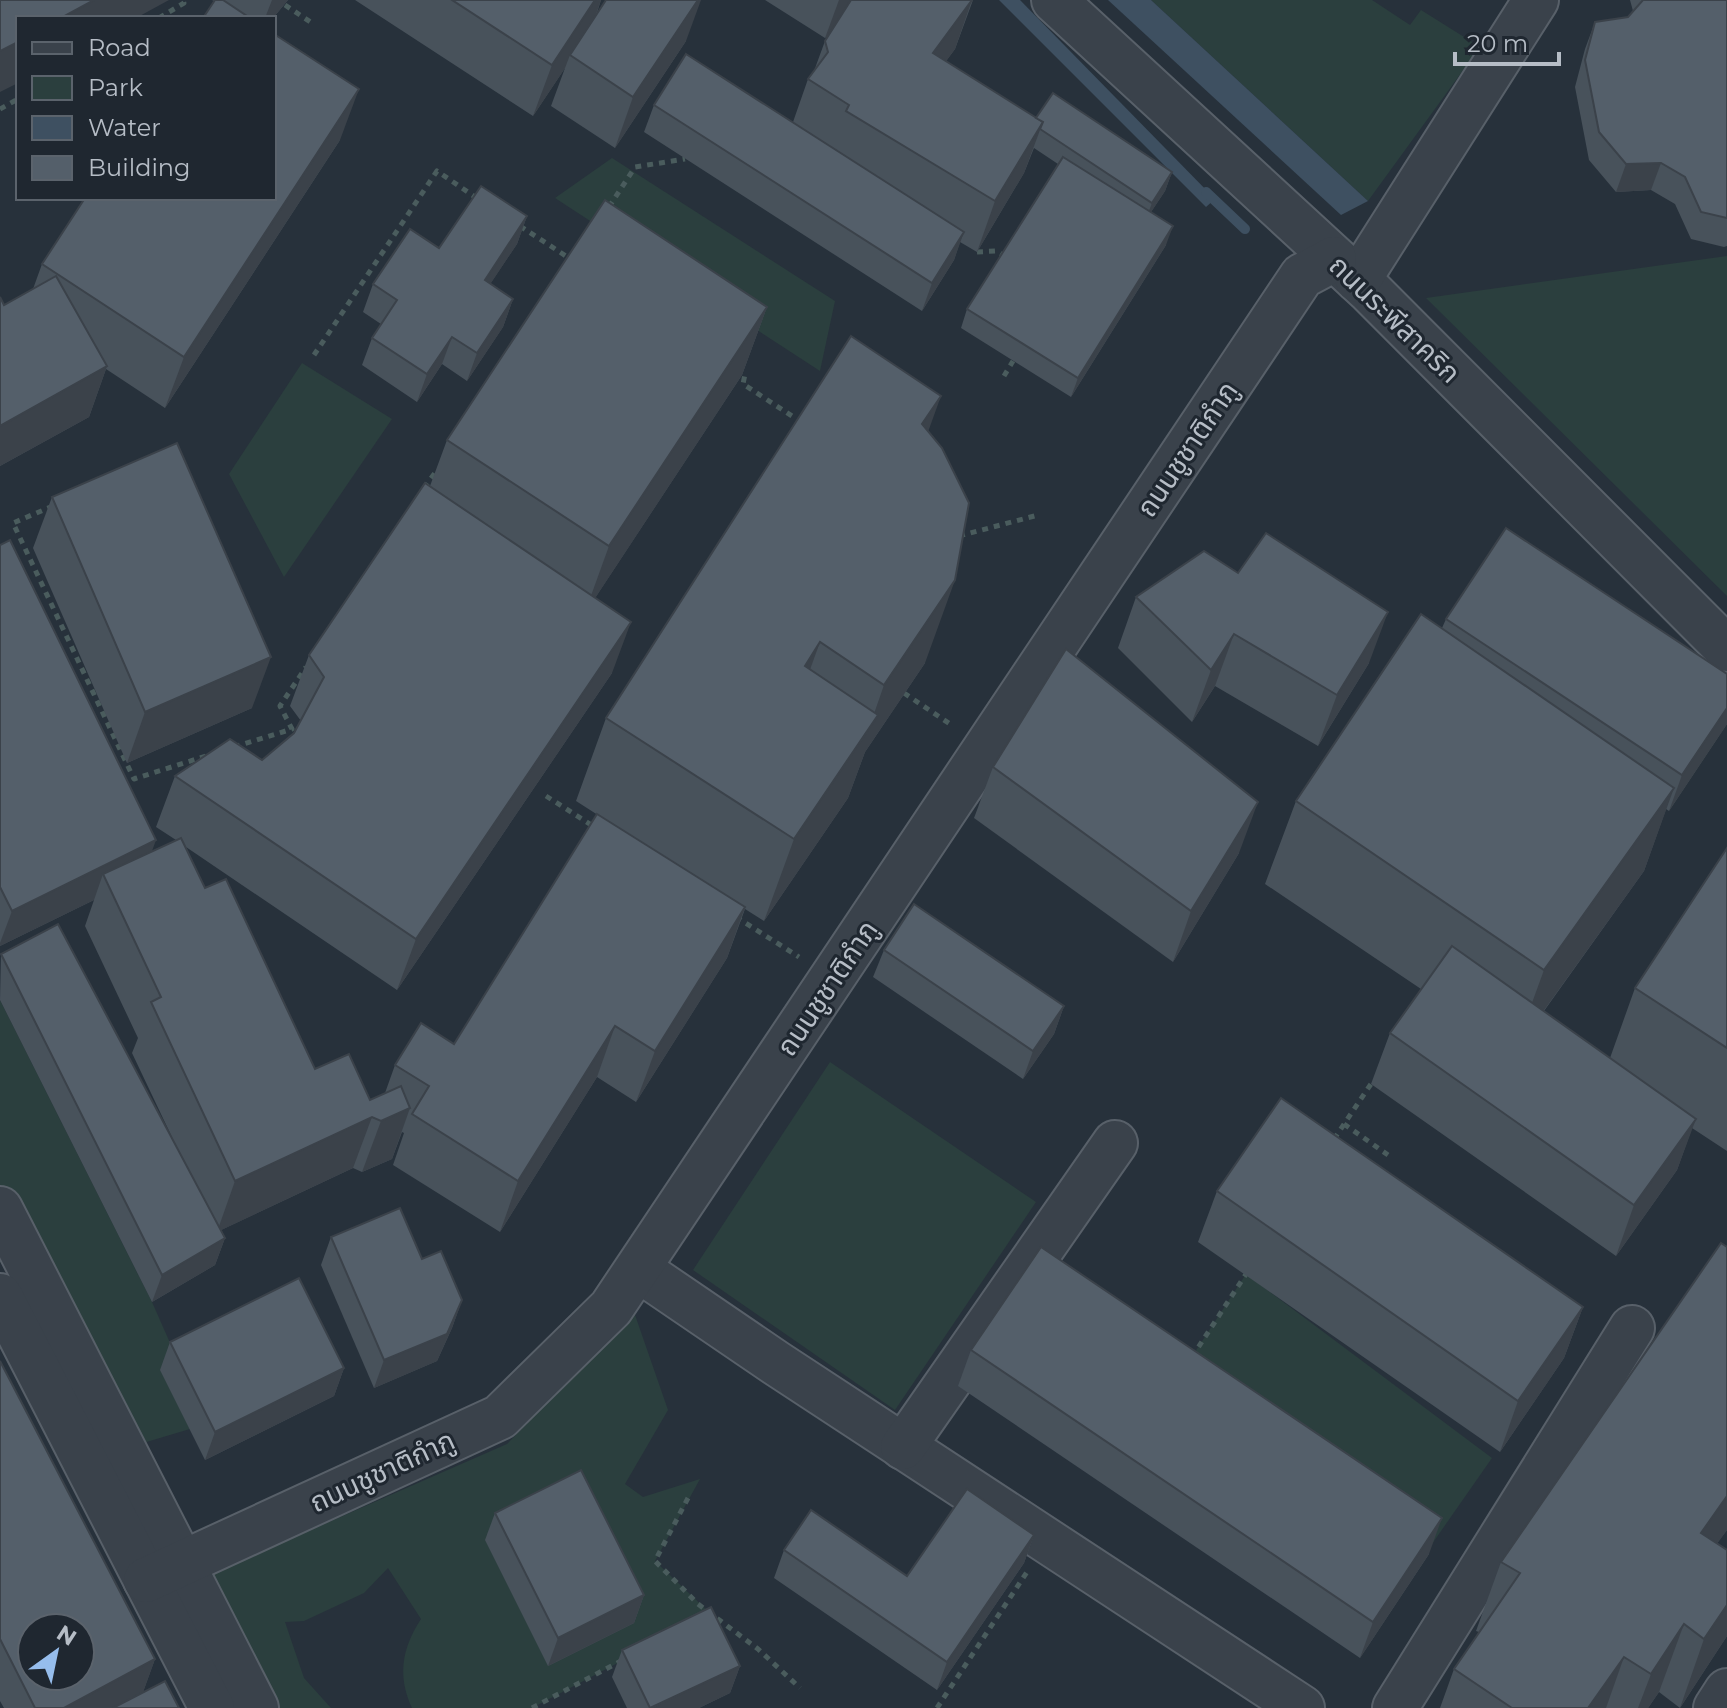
<svg xmlns="http://www.w3.org/2000/svg" width="1727" height="1708" viewBox="0 0 1727 1708" font-family="Montserrat,'Noto Sans Thai',sans-serif">
<style>
.green{fill:#2b3f3e}
.water{fill:#3e5061}
.lines{fill:none;stroke-linecap:round;stroke-linejoin:round}
.stream{stroke:#3e5061;stroke-width:10}
.minor-casing{stroke:#586069;stroke-width:48}
.path{stroke:#4a5c5d;stroke-width:5;stroke-dasharray:6 6;stroke-linecap:butt}
.minor{stroke:#3a424b;stroke-width:44}
.wall{fill:#48525b}
.shaded-wall{fill:#3b424a}
.building{fill:#545f6a;stroke:#3b424a;stroke-width:2;fill-rule:evenodd}
.labels{text-anchor:middle;dominant-baseline:central;stroke-width:6;stroke-linejoin:round;paint-order:stroke}
.street-label{font-size:28px;fill:#b6bdc6;stroke:#1f2730}
</style>
<rect width="100%" height="100%" fill="#27313b"/>
<!-- green -->
<g class="green">
<polygon points="1151,0 1372,0 1410,25 1421,10 1480,47 1368,201"/>
<polygon points="612,158 835,301 820,371 555,198"/>
<polygon points="1727,256 1727,596 1426,298"/>
<polygon points="302,363 392,419 284,577 229,474"/>
<polygon points="0,1000 152,1302 178,1361 190,1429 123,1449 0,1209"/>
<polygon points="830,1062 1036,1202 895,1410 693,1270"/>
<polygon points="1246,1274 1492,1458 1432,1544 1176,1381"/>
<path d="M634,1312L668,1410L625,1484L643,1497L700,1479L655,1561L711,1614L532,1708H412C397,1676 402,1648 421,1619L388,1568L364,1593L304,1621L285,1622L304,1678L331,1708H269L201,1578L507,1444Z"/>
</g>
<!-- water -->
<g class="water">
<polygon points="999,0 1020,0 1215,199 1206,207"/>
<polygon points="1108,0 1151,0 1368,201 1341,215"/>
</g>
<g class="lines">
<!-- stream -->
<polyline class="stream" points="1206,192 1245,229"/>
<defs>
<g id="minor">
<polyline points="1054,0 1369,290 1727,649"/>
<polyline points="1358,280 1536,0"/>
<polyline points="0,1209 256,1708"/>
<polyline points="638,1269 776,1363 1302,1708"/>
<polyline points="0,1296 212,1708"/>
<polyline points="903,1447 1115,1143"/>
<polyline points="146,1580 500,1417 611,1308 1302,276 1334,259"/>
<polyline points="1395,1708 1632,1328"/>
<polyline points="1716,1708 1727,1691"/>
</g>
</defs>
<!-- minor casing -->
<use href="#minor" class="minor-casing"/>
<!-- path -->
<g class="path">
<polyline points="285,5 312,23"/>
<polyline points="159,18 184,3 183,0"/>
<polyline points="0,109 18,99"/>
<polyline points="609,207 635,167 685,159"/>
<polyline points="520,226 572,260"/>
<polyline points="977,252 996,251 1005,256"/>
<polyline points="314,355 437,171 478,199"/>
<polyline points="737,369 745,374 743,384 795,418"/>
<polyline points="1004,376 1013,361"/>
<polyline points="424,488 437,470"/>
<polyline points="53,506 13,523 134,779 209,755"/>
<polyline points="959,536 1038,515"/>
<polyline points="904,693 953,726"/>
<polyline points="234,747 292,729 280,706 306,667"/>
<polyline points="546,796 596,828"/>
<polyline points="736,917 799,957"/>
<polyline points="1344,1124 1388,1155"/>
<polyline points="1334,1139 1371,1084"/>
<polyline points="1192,1357 1246,1274"/>
<polyline points="688,1498 655,1561 698,1604 758,1649 800,1688"/>
<polyline points="532,1708 621,1661"/>
<polyline points="937,1708 1027,1572"/>
</g>
<!-- minor -->
<use href="#minor" class="minor"/>
</g>
<!-- wall -->
<g class="wall">
<polygon points="212,0 288,0 273,18 203,18 214,1"/>
<polygon points="355,0 601,0 596,16 686,41 615,148 551,106 565,68 533,116"/>
<polygon points="765,0 973,0 955,49 946,61 1036,118 1172,172 1165,191 1151,212 1166,245 1071,397 961,328 967,309 1058,164 1034,148 1024,173 977,252 960,242 954,260 922,311 644,132 654,105 793,122 808,79 814,71 825,41 828,36 825,38"/>
<polygon points="1630,0 1727,0 1727,246 1724,247 1691,239 1675,204 1651,190 1616,192 1589,160 1575,87 1585,49 1595,22 1628,17 1633,11"/>
<polygon points="340,140 165,408 106,369 89,417 0,466 0,297 4,305 33,289 42,264"/>
<polygon points="527,216 517,244 490,284 513,299 503,327 467,381 442,364 417,402 362,365 372,338 381,324 363,312 373,284 439,248"/>
<polygon points="767,307 742,375 595,598 612,673 397,990 186,847 205,888 315,1069 370,1100 385,1093 395,1065 454,1044 601,817 576,801 606,718 928,432 925,663 865,752 848,798 764,921 745,909 727,958 636,1102 597,1077 500,1232 393,1165 404,1133 402,1132 392,1159 362,1172 353,1168 221,1230 225,1238 215,1265 152,1302 0,1000 1,954 179,1152 132,1053 138,1038 85,926 94,900 0,946 0,545 152,851 176,840 156,827 175,776 262,760 294,733 301,721 290,706 309,655 430,486 447,440"/>
<polygon points="52,497 252,708 127,763 33,548"/>
<polygon points="1136,597 1369,663 1318,746 1215,686 1192,722 1118,648"/>
<polygon points="1446,619 1727,674 1727,724 1669,811 1666,809 1644,871 1544,1011 1610,1058 1635,988 1727,848 1727,1151 1692,1128 1677,1170 1616,1256 1371,1084 1390,1033 1421,989 1265,884 1296,801 1442,628"/>
<polygon points="993,767 1239,853 1173,962 974,818"/>
<polygon points="884,950 1064,1006 1054,1034 1023,1079 873,977"/>
<polygon points="1217,1191 1583,1307 1564,1358 1500,1452 1198,1242"/>
<polygon points="331,1237 422,1259 462,1300 452,1328 437,1361 374,1388 321,1265"/>
<polygon points="1727,1247 1727,1530 1717,1543 1727,1636 1680,1708 1659,1692 1648,1708 1440,1708 1454,1669 1479,1632 1476,1631 1501,1562"/>
<polygon points="170,1342 344,1368 334,1396 205,1460 160,1370"/>
<polygon points="971,1350 1429,1554 1360,1658 958,1386"/>
<polygon points="0,1361 155,1659 143,1692 179,1708 4,1708 0,1701"/>
<polygon points="495,1513 644,1595 634,1623 548,1666 485,1540"/>
<polygon points="1034,1535 1024,1563 937,1690 774,1578 784,1550 907,1576"/>
<polygon points="622,1650 740,1666 730,1693 699,1708 627,1708 612,1677"/>
</g>
<!-- shaded-wall -->
<g class="shaded-wall">
<polygon points="94,0 169,0 136,18 61,18"/>
<polygon points="272,0 288,0 273,18 265,18"/>
<polygon points="595,0 601,0 591,28 570,55 565,68 533,116 552,65"/>
<polygon points="698,0 701,0 686,41 615,148 633,97"/>
<polygon points="839,0 860,0 846,24 825,38"/>
<polygon points="972,0 955,49 915,104 933,53"/>
<polygon points="18,42 18,83 0,92 0,51"/>
<polygon points="359,89 340,140 165,408 184,357"/>
<polygon points="1043,122 1024,173 977,252 995,201"/>
<polygon points="1661,163 1651,190 1616,192 1626,164"/>
<polygon points="1172,172 1165,191 1145,221 1152,203"/>
<polygon points="527,216 517,244 475,307 485,280"/>
<polygon points="1173,226 1166,245 1071,397 1078,378"/>
<polygon points="964,232 954,260 922,311 932,283"/>
<polygon points="513,299 503,327 467,381 477,353"/>
<polygon points="767,307 742,375 584,615 609,546"/>
<polygon points="452,337 442,364 417,402 427,374"/>
<polygon points="107,366 89,417 0,466 0,426"/>
<polygon points="941,396 911,479 922,424"/>
<polygon points="955,580 925,663 865,752 848,798 764,921 794,839 868,731 884,685"/>
<polygon points="1388,612 1369,663 1318,746 1337,695"/>
<polygon points="631,622 612,673 397,990 416,939"/>
<polygon points="1234,634 1215,686 1192,722 1211,670"/>
<polygon points="820,642 790,725 805,666"/>
<polygon points="271,657 252,708 127,763 145,712"/>
<polygon points="1727,708 1727,724 1669,811 1682,775"/>
<polygon points="1674,788 1644,871 1514,1052 1544,970"/>
<polygon points="1258,802 1239,853 1173,962 1191,911"/>
<polygon points="156,840 143,876 103,874 94,900 0,946 0,943 12,911"/>
<polygon points="745,907 727,958 636,1102 655,1051"/>
<polygon points="1064,1006 1054,1034 1023,1079 1033,1051"/>
<polygon points="615,1026 597,1077 500,1232 518,1181"/>
<polygon points="410,1108 392,1159 362,1172 381,1121"/>
<polygon points="372,1117 353,1168 217,1232 235,1181"/>
<polygon points="1696,1119 1677,1170 1616,1256 1634,1205"/>
<polygon points="225,1238 215,1265 152,1302 162,1275"/>
<polygon points="462,1300 452,1328 437,1361 374,1388 384,1360"/>
<polygon points="1583,1307 1564,1358 1500,1452 1518,1401"/>
<polygon points="344,1368 334,1396 205,1460 215,1432"/>
<polygon points="1727,1496 1727,1530 1676,1601 1701,1533"/>
<polygon points="1442,1518 1429,1554 1360,1658 1373,1622"/>
<polygon points="1034,1535 1024,1563 937,1690 947,1662"/>
<polygon points="644,1595 634,1623 548,1666 558,1638"/>
<polygon points="1727,1605 1727,1636 1680,1708 1704,1639"/>
<polygon points="1684,1624 1659,1692 1648,1708 1638,1708 1651,1674"/>
<polygon points="1624,1657 1606,1708 1588,1708"/>
<polygon points="155,1659 142,1695 118,1708 64,1708"/>
<polygon points="740,1666 730,1693 699,1708 652,1708"/>
</g>
<!-- building -->
<g class="building">
<polygon points="0,0 94,0 61,18 18,18 18,42 0,51"/>
<polygon points="215,0 223,0 250,18 203,18"/>
<polygon points="452,0 595,0 552,65"/>
<polygon points="606,0 698,0 633,97 570,55"/>
<polygon points="851,0 972,0 933,53 1043,122 995,201 846,111 849,105 808,79 828,52 825,41"/>
<polygon points="1643,0 1727,0 1727,218 1701,212 1685,177 1661,163 1626,164 1599,132 1585,60 1595,22 1628,17"/>
<polygon points="274,34 359,89 184,357 42,264 85,198 274,198"/>
<polygon points="686,54 964,232 932,283 654,105"/>
<polygon points="1053,93 1172,172 1152,203 1040,129 1043,122 1036,118"/>
<polygon points="1063,157 1173,226 1078,378 967,309"/>
<polygon points="481,186 527,216 485,280 513,299 477,353 452,337 427,374 372,338 397,300 373,284 410,229 439,248"/>
<polygon points="605,200 767,307 609,546 447,440"/>
<polygon points="56,276 107,366 0,426 0,297 4,305"/>
<polygon points="851,336 941,396 922,424 942,448 969,503 955,580 884,685 820,642 805,666 878,715 794,839 606,718"/>
<polygon points="177,443 271,657 145,712 52,497"/>
<polygon points="425,483 631,622 416,939 175,776 230,739 262,760 294,733 324,677 309,655"/>
<polygon points="1506,528 1727,674 1727,708 1682,775 1446,619"/>
<polygon points="1266,533 1388,612 1337,695 1234,634 1211,670 1136,597 1204,551 1238,573"/>
<polygon points="10,540 156,840 12,911 0,887 0,545"/>
<polygon points="1421,614 1674,788 1544,970 1296,801"/>
<polygon points="1066,649 1258,802 1191,911 993,767"/>
<polygon points="597,814 745,907 655,1051 615,1026 518,1181 412,1114 429,1086 395,1065 421,1023 454,1044"/>
<polygon points="181,838 205,888 226,879 315,1069 349,1054 370,1100 401,1086 410,1108 381,1121 372,1117 235,1181 151,1002 161,997 103,874"/>
<polygon points="1727,848 1727,1048 1635,988"/>
<polygon points="914,904 1064,1006 1033,1051 884,950"/>
<polygon points="58,924 225,1238 162,1275 1,954"/>
<polygon points="1452,946 1696,1119 1634,1205 1390,1033"/>
<polygon points="1281,1098 1583,1307 1518,1401 1217,1191"/>
<polygon points="400,1208 422,1259 441,1251 462,1300 447,1334 384,1360 331,1237"/>
<polygon points="1721,1243 1727,1247 1727,1496 1701,1533 1727,1550 1727,1605 1704,1639 1684,1624 1651,1674 1624,1657 1588,1708 1512,1708 1454,1669 1520,1573 1501,1562"/>
<polygon points="1041,1247 1442,1518 1373,1622 971,1350"/>
<polygon points="299,1278 344,1368 215,1432 170,1342"/>
<path d="M0,1361L155,1659L64,1708H35L0,1639ZM32,1628H80V1676H32Z"/>
<polygon points="581,1470 644,1595 558,1638 495,1513"/>
<polygon points="967,1489 1034,1535 947,1662 784,1550 811,1510 907,1576"/>
<polygon points="711,1607 740,1666 650,1708 622,1650"/>
<polygon points="165,1681 179,1708 113,1708"/>
</g>
<g class="labels">
<!-- street labels -->
<g class="street-label">
<text transform="translate(1395 319) rotate(44)">ถนนระพีสาคริก</text>
<text transform="translate(1187 449) rotate(-56)">ถนนชูชาติกำภู</text>
<text transform="translate(827 988) rotate(-56)">ถนนชูชาติกำภู</text>
<text transform="translate(382 1471) rotate(-25)">ถนนชูชาติกำภู</text>
</g>
</g>
<!-- legend -->
<rect x="16" y="16" width="260" height="184" fill="#1f2730" stroke="#5b636c" stroke-width="2"/>
<rect x="32" y="42" width="40" height="12" fill="#3a424b" stroke="#5b636c" stroke-width="2"/>
<text x="88" y="56" font-size="24" fill="#b6bdc6">Road</text>
<rect x="32" y="76" width="40" height="24" fill="#2b3f3e" stroke="#5b636c" stroke-width="2"/>
<text x="88" y="96" font-size="24" fill="#b6bdc6">Park</text>
<rect x="32" y="116" width="40" height="24" fill="#3e5061" stroke="#5b636c" stroke-width="2"/>
<text x="88" y="136" font-size="24" fill="#b6bdc6">Water</text>
<rect x="32" y="156" width="40" height="24" fill="#545f6a" stroke="#5b636c" stroke-width="2"/>
<text x="88" y="176" font-size="24" fill="#b6bdc6">Building</text>
<!-- north arrow -->
<g transform="translate(56 1652) rotate(33)"><circle r="38" fill="#1f2730" stroke="#5b636c" stroke-width="2"/>
<path d="M0-6L14 30L0 20L-14 30Z" fill="#96bdec"/>
<text y="-12" font-size="22" font-weight="bold" text-anchor="middle" fill="#b6bdc6">N</text>
</g>
<!-- scale -->
<path d="M1455 52v12h104v-12" fill="none" stroke="#b6bdc6" stroke-width="4"/>
<text x="1467" y="52" font-size="24" fill="#b6bdc6" stroke="#1f2730" stroke-width="6" paint-order="stroke">20 m</text>
</svg>
